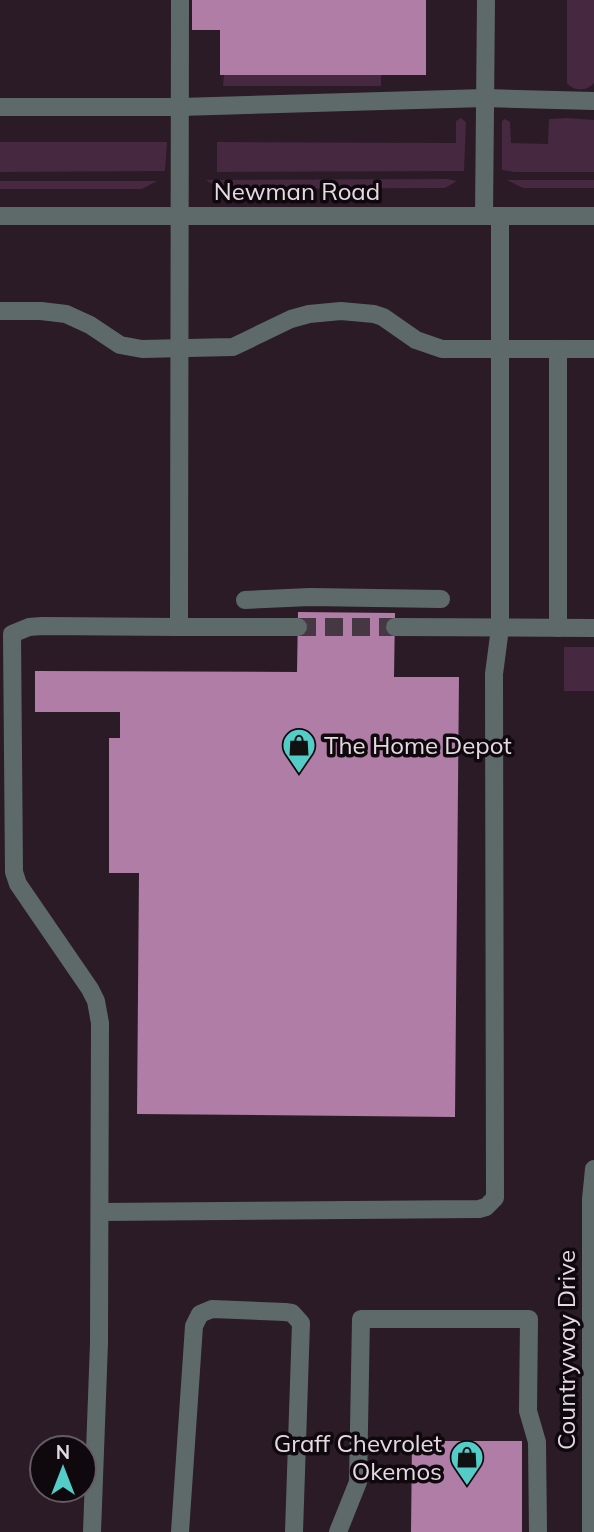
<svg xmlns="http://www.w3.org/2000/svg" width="594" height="1532" viewBox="0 0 594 1532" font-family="Mulish,sans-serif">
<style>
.green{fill:#462840}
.building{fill:#af7da5}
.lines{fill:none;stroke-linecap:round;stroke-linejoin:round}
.minor-tunnel{stroke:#463843;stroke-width:18;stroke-dasharray:18 9;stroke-linecap:butt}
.minor{stroke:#5e6a6a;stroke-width:18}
.labels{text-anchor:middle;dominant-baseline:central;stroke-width:7;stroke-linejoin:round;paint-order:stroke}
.street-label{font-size:24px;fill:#e5dae3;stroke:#0f080d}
.poi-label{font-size:24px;fill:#e5dae3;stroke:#0f080d;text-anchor:start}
</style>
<rect width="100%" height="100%" fill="#2a1b27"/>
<!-- green -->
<g class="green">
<path d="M567,0H594V83C587,92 573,91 567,83Z"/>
<polygon points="224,75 381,75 381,86 223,86"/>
<polygon points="461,118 466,122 464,171 217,172 217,142 456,143 456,121"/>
<polygon points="567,118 594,120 594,172 514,172 502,170 502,121 505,119 510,122 511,143 548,144 549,119"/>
<polygon points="0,142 167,142 165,171 0,172"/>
<polygon points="447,179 457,181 445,188 220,189 206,180"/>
<polygon points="507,180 594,180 594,188 523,188"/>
<polygon points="0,181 157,181 142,189 0,189"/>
<rect x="564" y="647" width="30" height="44"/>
</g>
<!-- building -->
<g class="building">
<polygon points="192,0 426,0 426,75 220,75 220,30 192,30"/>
<polygon points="298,612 395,613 394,677 459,677 455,1117 137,1114 139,873 109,873 109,738 120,738 120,712 35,712 35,671 297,672"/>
<polygon points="412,1441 522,1441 522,1532 411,1532"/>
</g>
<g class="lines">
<!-- minor-tunnel -->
<polyline class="minor-tunnel" points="298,627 395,627"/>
<!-- minor -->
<g class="minor">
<polyline points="0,107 180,107 485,98 594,101"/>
<polyline points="0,216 594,216"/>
<polyline points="484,216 486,0"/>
<polyline points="0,311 41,311 66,314 90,325 120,345 142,349 233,347 291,319 309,314 341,311 374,314 383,317 416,340 442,349 594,349"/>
<polyline points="558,349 558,628"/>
<polyline points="245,600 310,597 441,599"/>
<polyline points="179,627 298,627"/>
<polyline points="395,627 594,628"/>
<polyline points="100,1212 479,1209 486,1207 495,1198 494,674 500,628 500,216"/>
<polyline points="92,1532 99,1343 100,1023 96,1001 90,989 18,884 14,872 12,634 29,627 42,626 179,627 180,0"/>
<polyline points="180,1532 194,1326 200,1314 212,1309 285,1312 292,1313 301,1323 294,1532"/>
<polyline points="338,1532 358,1482 361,1319 529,1319 528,1411 537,1442 538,1532"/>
<polyline points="591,1532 591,1199 594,1169"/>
</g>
</g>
<!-- icons -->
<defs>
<symbol id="shop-pin" viewBox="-11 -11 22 30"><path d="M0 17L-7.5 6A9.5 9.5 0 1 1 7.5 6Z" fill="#54cdc8" stroke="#0f080d"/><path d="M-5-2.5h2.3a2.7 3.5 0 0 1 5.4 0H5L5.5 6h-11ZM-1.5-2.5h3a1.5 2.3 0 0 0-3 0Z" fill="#111"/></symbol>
</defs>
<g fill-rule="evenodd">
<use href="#shop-pin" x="280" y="726" width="38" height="52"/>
<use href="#shop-pin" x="448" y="1438" width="38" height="52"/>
</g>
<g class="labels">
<!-- street labels -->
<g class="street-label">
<text x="297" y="191">Newman Road</text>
<text transform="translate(566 1350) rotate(-90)">Countryway Drive</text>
</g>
<!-- poi labels -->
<g class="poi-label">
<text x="324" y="745">The Home Depot</text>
<text x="442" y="1443" text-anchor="end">Graff Chevrolet<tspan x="442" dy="28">Okemos</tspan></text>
</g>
</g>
<!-- north arrow -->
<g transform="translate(63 1469)"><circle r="33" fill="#0f080d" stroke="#655c63" stroke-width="2"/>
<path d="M0-5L12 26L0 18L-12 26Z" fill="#54cdc8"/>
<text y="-10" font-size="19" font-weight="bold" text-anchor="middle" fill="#e5dae3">N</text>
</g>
</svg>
